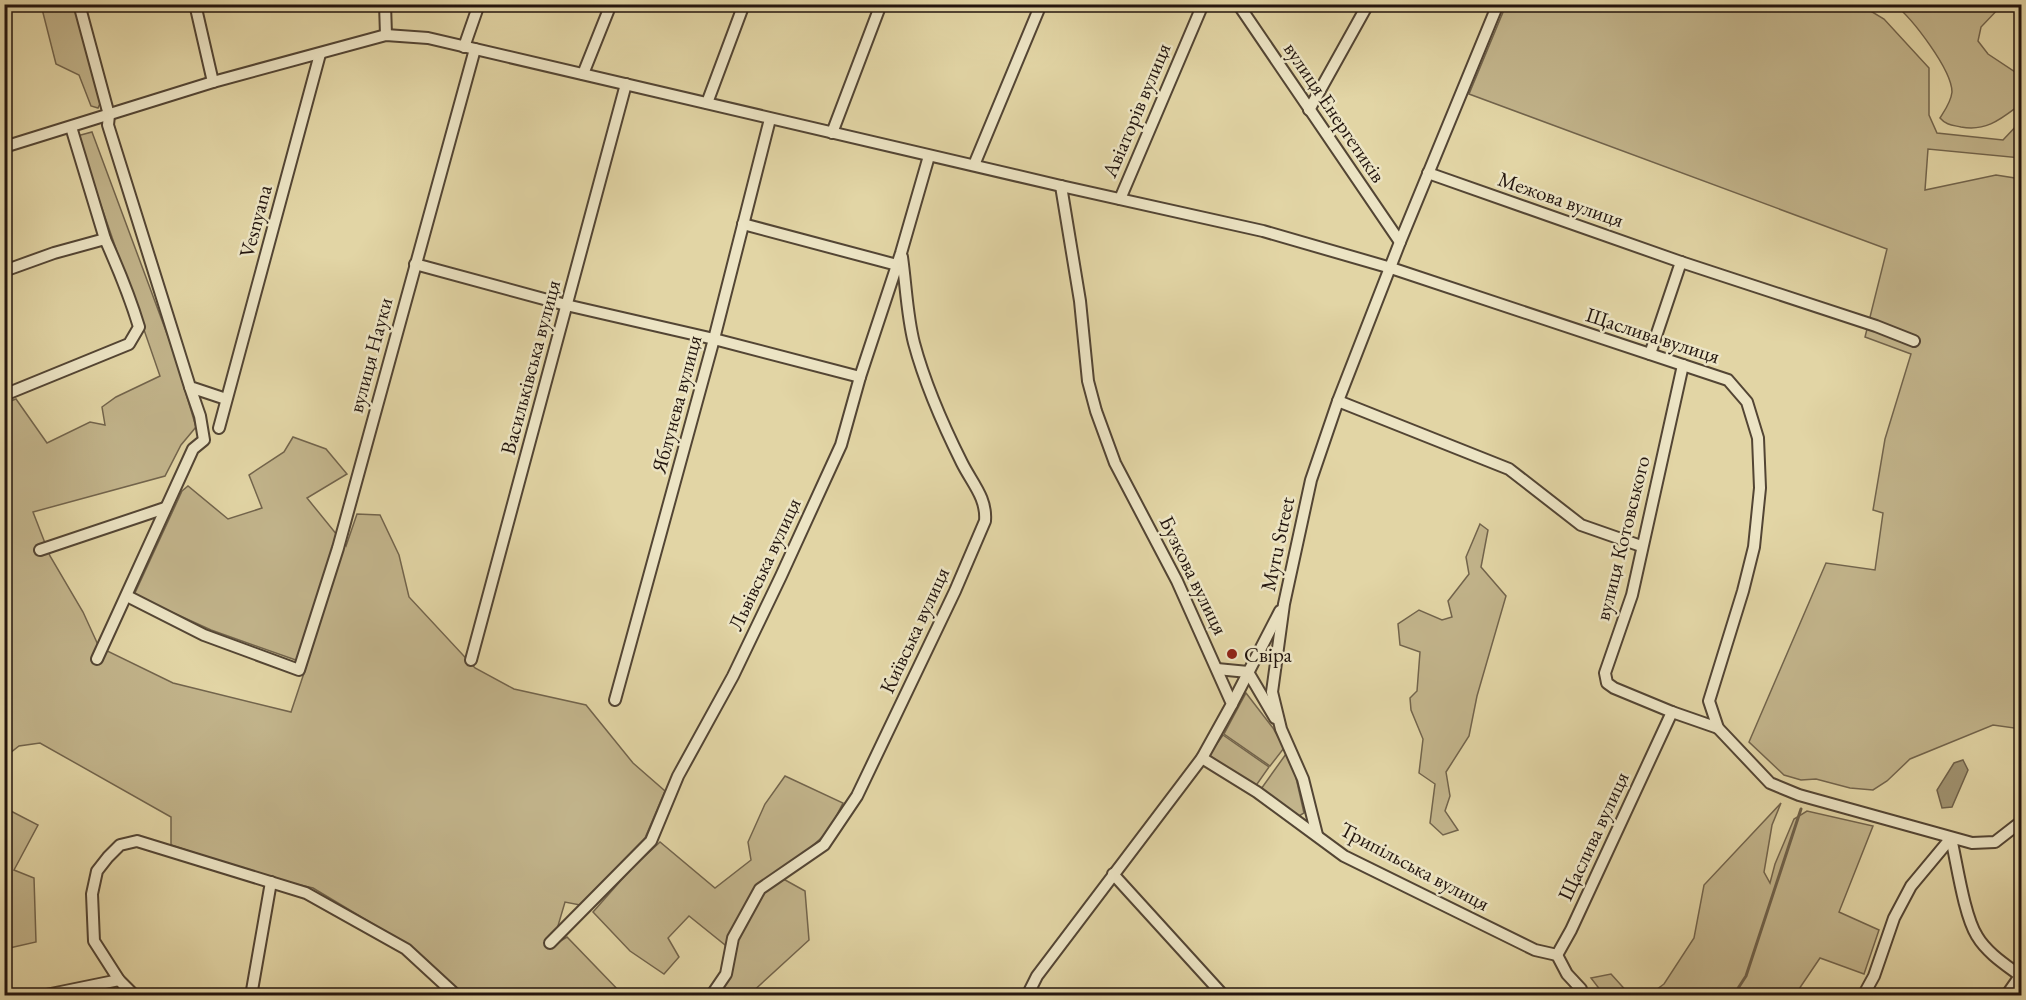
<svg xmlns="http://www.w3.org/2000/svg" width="2026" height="1000" viewBox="0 0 2026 1000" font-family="'EB Garamond',serif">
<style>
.green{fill:#c2b48b;stroke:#72644c;stroke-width:1.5}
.water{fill:#a19472;stroke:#6f614a;stroke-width:1.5}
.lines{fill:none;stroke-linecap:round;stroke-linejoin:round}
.stream{stroke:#6f614a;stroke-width:3}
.minor-casing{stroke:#534534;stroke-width:14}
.minor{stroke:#ece4c4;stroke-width:10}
.poi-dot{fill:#8f2418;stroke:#ece4c4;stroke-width:2}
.labels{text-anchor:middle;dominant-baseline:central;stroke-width:5;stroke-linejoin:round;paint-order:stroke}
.street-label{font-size:21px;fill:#23150e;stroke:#ece4c4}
.poi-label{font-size:21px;fill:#23150e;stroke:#ece4c4;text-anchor:start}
</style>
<rect width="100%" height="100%" fill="#e2d5a5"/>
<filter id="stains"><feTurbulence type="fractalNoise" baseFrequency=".00333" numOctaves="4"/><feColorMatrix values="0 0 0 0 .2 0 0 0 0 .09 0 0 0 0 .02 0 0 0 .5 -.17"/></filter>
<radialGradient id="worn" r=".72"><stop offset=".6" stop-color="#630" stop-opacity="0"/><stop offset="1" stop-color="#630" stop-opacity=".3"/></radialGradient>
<!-- green -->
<g class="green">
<polygon points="1859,4 1884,19 1929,68 1929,115 1937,133 2003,140 2021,121 2021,158 1928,149 1925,190 1996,175 2021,179 2021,729 1993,725 1910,759 1887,781 1873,790 1850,788 1816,779 1801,780 1784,775 1749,742 1826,563 1875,570 1883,513 1873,510 1885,439 1911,354 1865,337 1887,249 1469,94 1506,5"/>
<polygon points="41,5 75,5 102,99 98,108 91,106 79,75 56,64"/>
<path d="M1895,5H2002L1981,27L1978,41L1988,54L2021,76V104C2002,118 1987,132 1961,127C1952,125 1946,125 1940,118C1945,110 1951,102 1952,92C1952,70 1912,18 1895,5Z"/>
<polygon points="92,132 173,350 196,427 181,445 165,476 33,512 50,556 83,612 99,647 173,683 291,712 307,664 211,630 134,595 182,491 188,486 228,519 262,508 249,475 284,452 293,437 326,449 347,474 307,498 346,546 357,514 380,515 399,555 409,597 475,668 514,689 586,705 633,763 665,791 645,838 580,905 565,902 552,946 567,937 623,995 464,995 405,943 313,888 278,880 171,845 171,817 40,743 19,746 5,757 5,403 16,399 47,443 90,422 105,425 102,407 116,397 160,376 77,136"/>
<polygon points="1480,524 1488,530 1481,567 1506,596 1477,696 1469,736 1446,772 1450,796 1445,811 1458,830 1443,835 1430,823 1435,784 1419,773 1423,739 1411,710 1410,698 1417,691 1420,652 1400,645 1398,624 1419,610 1442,620 1452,617 1448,601 1469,574 1466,557"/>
<polygon points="1246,693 1273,728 1284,748 1270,766 1224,734"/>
<polygon points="1223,735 1269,767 1255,787 1209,755"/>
<polygon points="1286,754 1294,769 1304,813 1299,816 1261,789"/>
<polygon points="785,776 843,803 828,832 778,876 805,891 809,940 749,995 714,995 733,968 725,945 689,916 668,938 679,957 664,974 630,951 593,912 631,869 660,842 715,888 751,860 748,842 765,804"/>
<polygon points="1781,803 1772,825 1764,872 1770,883 1775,864 1794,819 1807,811 1873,826 1839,912 1879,930 1864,974 1820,958 1795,995 1649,995 1664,984 1694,938 1704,885"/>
<polygon points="5,808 38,825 14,870 34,878 36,942 5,949"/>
<polygon points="1611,974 1630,995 1604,995 1591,978"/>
</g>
<!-- water -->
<polygon class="water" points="1963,760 1968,770 1952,807 1942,808 1937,790 1954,763"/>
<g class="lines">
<!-- stream -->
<polyline class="stream" points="1733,996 1746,976 1801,809"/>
<defs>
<g id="minor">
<polyline points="79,4 109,115 108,125 190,387 226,399"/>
<polyline points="195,4 213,82"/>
<polyline points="385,4 386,35"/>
<polyline points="1238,4 1400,242"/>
<polyline points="464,47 479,4"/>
<polyline points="583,74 611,4"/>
<polyline points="707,103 744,4"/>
<polyline points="1309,110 1368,4"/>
<polyline points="832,133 881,4"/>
<polyline points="4,147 213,82 386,35 428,38 1061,186 1263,231 1391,268 1728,380 1747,402 1758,438 1760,488 1754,547 1743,591 1709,701 1718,728 1770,783 1799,795 1972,843 1995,842 2022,821"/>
<polyline points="974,165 1041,4"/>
<polyline points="1428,173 1681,262 1876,326 1914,341"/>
<polyline points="1120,199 1203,4"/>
<polyline points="743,224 897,265"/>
<polyline points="415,264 566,305 714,339 860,377"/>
<polyline points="4,271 54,253 105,239 71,127"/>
<polyline points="1650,354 1681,262"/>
<path d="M4,395L129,344L139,327C130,297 118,268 105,239"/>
<polyline points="1338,401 1509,469 1581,525 1641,546"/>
<polyline points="219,428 320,54"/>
<polyline points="40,550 165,508"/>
<polyline points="127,596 204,635 299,670 338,548 475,49"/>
<polyline points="97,659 193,449 204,440 200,416 190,387"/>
<polyline points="471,660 626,84"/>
<polyline points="1217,669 1248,672 1275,718"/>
<polyline points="615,700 714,339 770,119"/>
<polyline points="1232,704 1280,611"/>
<polyline points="1672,712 1614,688 1607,683 1605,673 1632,595 1683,365"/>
<polyline points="1202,758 1257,792 1344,856 1535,950 1557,955"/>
<polyline points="1317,835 1303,779 1281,729 1272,692 1284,604 1311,480 1338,401 1400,242 1498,4"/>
<path d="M1951,838C1957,864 1964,915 1977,936C1987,953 2006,965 2022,977"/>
<polyline points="1113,874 1224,996"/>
<polyline points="550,943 651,841 678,776 733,676 781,576 841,445 860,377 901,253 929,156"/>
<polyline points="1557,955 1571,930 1672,712 1718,728"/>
<polyline points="1557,955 1567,974 1581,989 1582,996"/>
<polyline points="41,996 119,980"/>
<polyline points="135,996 119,980 94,941 92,894 97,871 108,857 120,845 137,841 306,893 406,949 457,996"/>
<polyline points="251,996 271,882"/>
<path d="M711,996L726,974L733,938L760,889L824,845L857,796L955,591L985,521C987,498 972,483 962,463C943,425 925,384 914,343C907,316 906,285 902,257"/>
<polyline points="1027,996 1037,976 1202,758 1232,704 1177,581 1115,463 1096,411 1088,381 1080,301 1061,186"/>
<polyline points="1863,996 1874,976 1894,918 1911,886 1951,838"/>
<polyline points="2006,996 2022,973"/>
</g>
</defs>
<!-- minor casing -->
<use href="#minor" class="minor-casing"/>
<!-- minor -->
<use href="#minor" class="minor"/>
</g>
<!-- markers -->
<circle class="poi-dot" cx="1232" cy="654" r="6"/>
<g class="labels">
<!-- street labels -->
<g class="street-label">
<text transform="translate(1136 110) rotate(-67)">Авіаторів вулиця</text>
<text transform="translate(1335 112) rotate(56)">вулиця Енергетиків</text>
<text transform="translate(1561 199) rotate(19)">Межова вулиця</text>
<text transform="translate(255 221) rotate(-75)">Vesnyana</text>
<text transform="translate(1653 335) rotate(18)">Щаслива вулиця</text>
<text transform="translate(370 355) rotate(-75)">вулиця Науки</text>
<text transform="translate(530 367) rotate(-75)">Васильківська вулиця</text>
<text transform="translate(676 404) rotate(-75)">Яблунева вулиця</text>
<text transform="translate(1622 538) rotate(-76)">вулиця Котовського</text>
<text transform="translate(1277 544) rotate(-78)">Myru Street</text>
<text transform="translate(764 564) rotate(-65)">Львівська вулиця</text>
<text transform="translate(1194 575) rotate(64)">Бузкова вулиця</text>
<text transform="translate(914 630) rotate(-65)">Київська вулиця</text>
<text transform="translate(1593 836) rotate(-65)">Щаслива вулиця</text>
<text transform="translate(1415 866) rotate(28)">Трипільська вулиця</text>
</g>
<!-- poi labels -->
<g class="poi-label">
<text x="1244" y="654">Свіра</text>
</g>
</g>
<!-- margin -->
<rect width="2026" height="1000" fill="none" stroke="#e2d5a5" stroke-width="24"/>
<rect x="6" y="6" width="2014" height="988" fill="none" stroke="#23150e" stroke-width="3"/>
<rect x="12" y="12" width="2002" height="976" fill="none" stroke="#23150e" stroke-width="1.5"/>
<rect width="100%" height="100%" filter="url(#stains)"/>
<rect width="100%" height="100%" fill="url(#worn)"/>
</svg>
